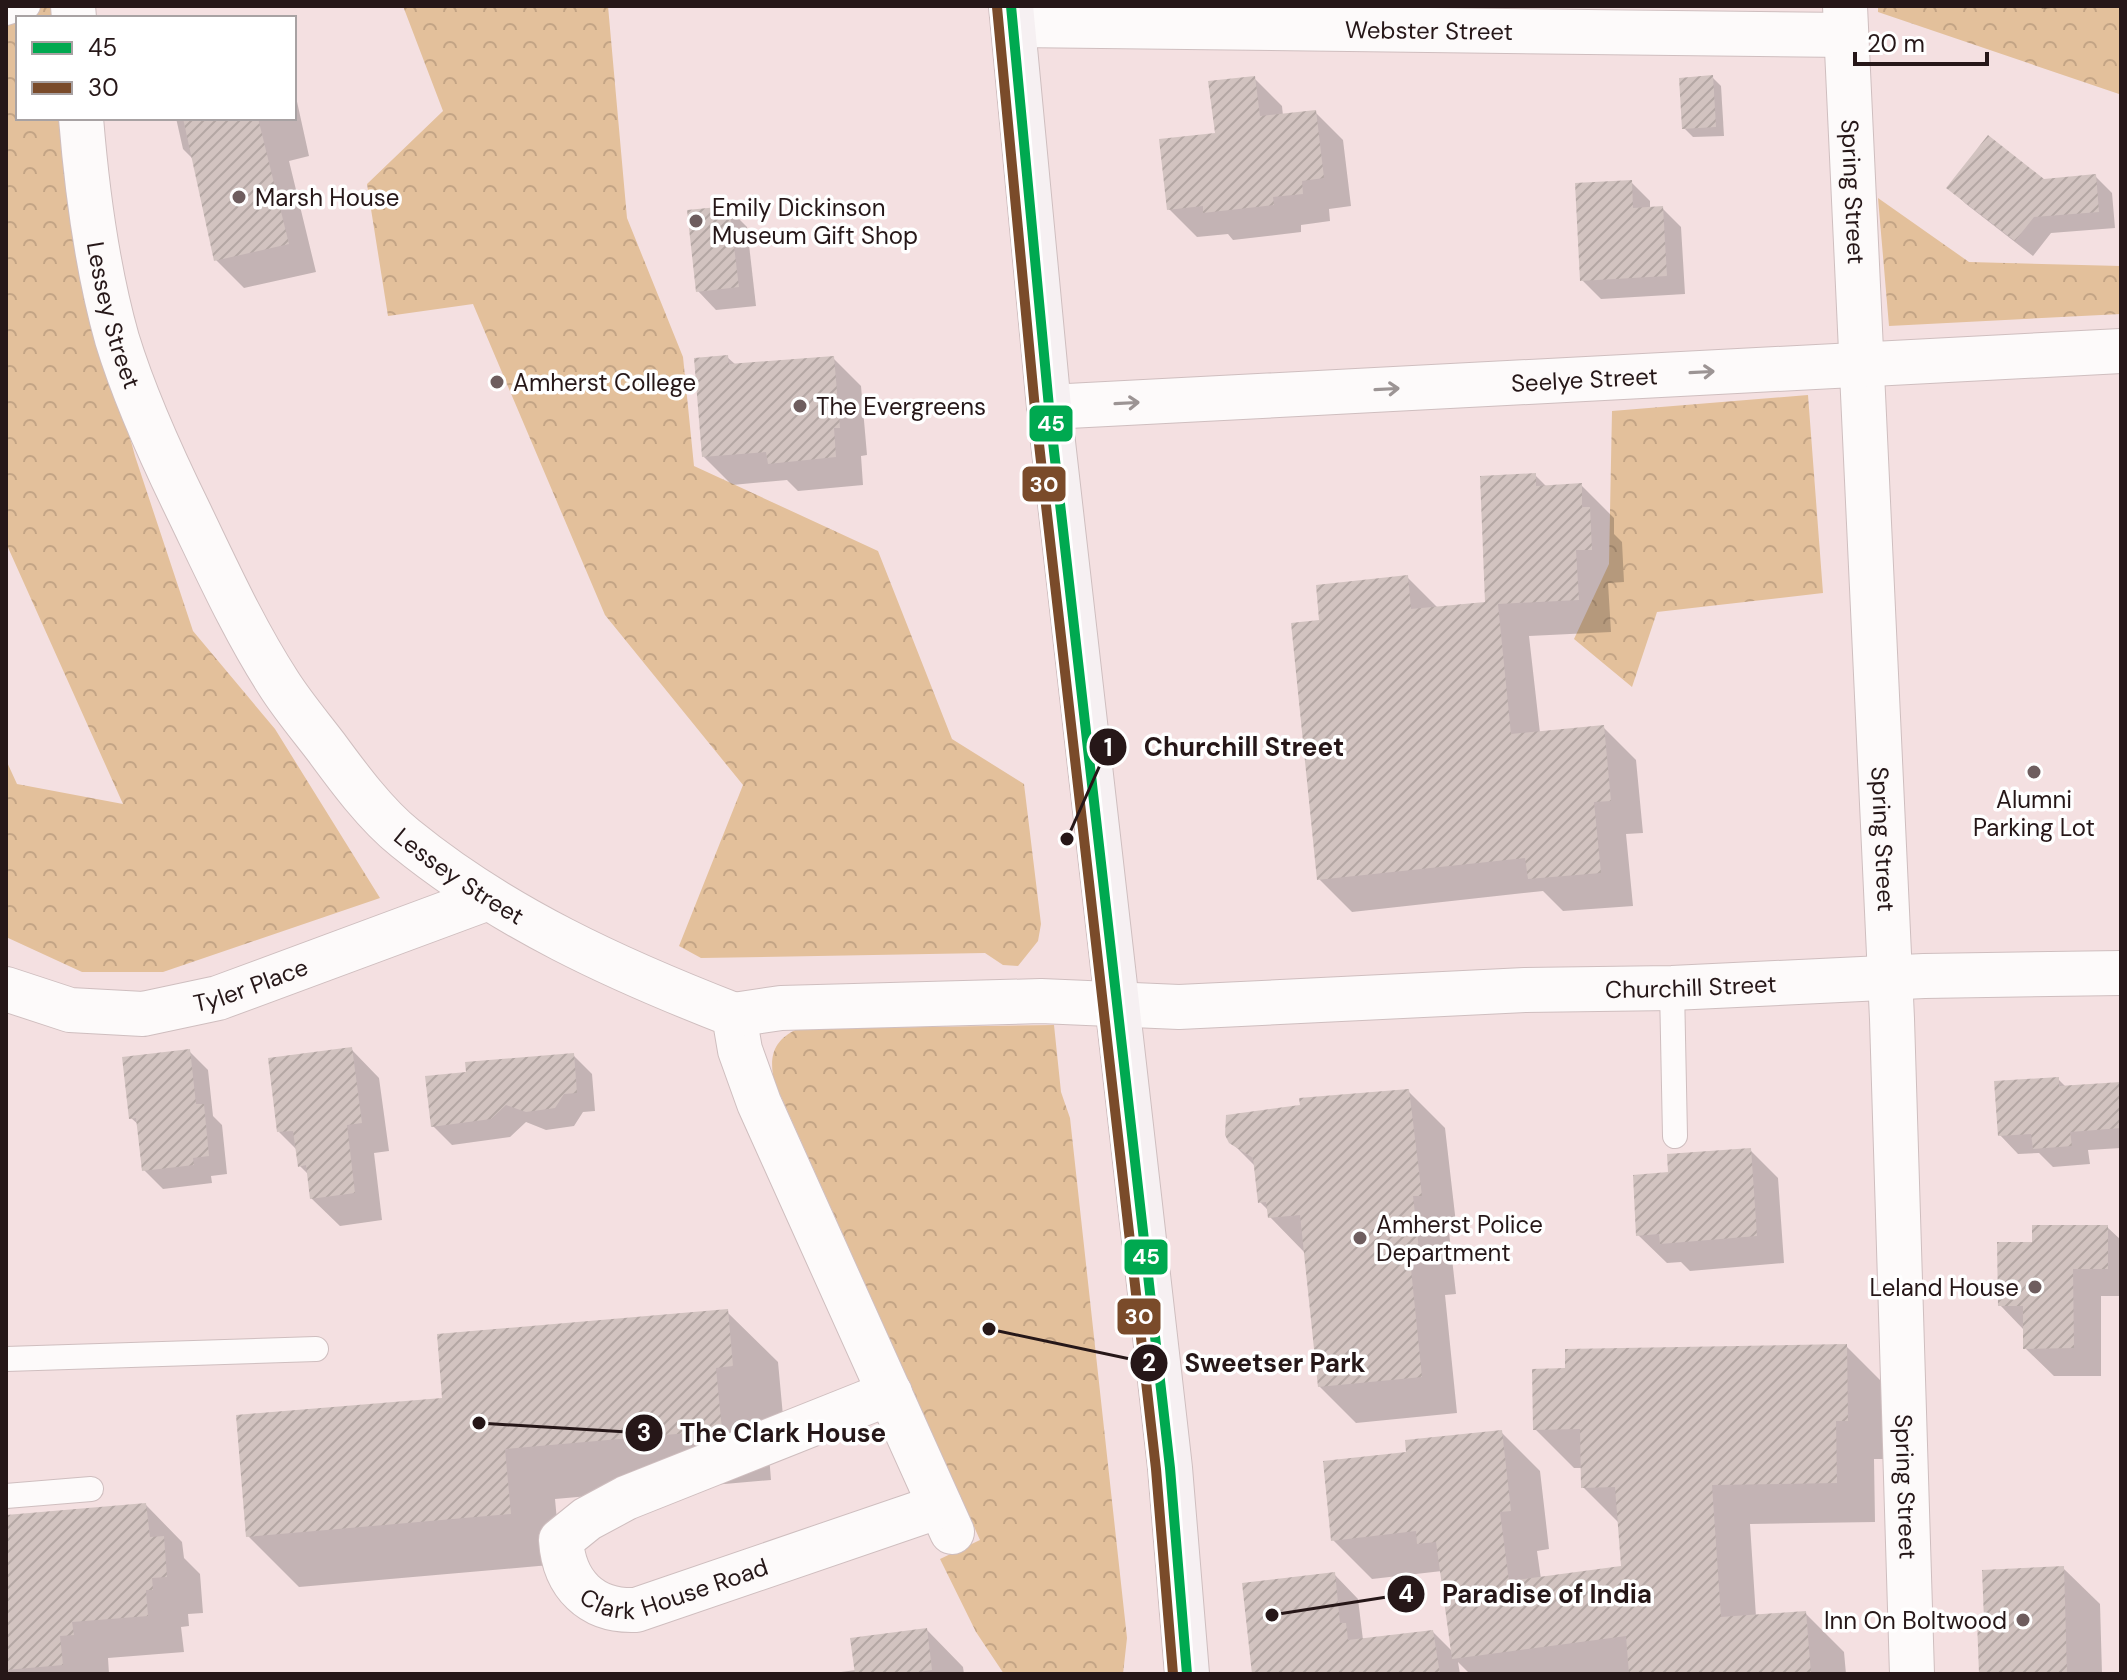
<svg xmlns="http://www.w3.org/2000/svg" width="2127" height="1680" viewBox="0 0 2127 1680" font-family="'DM Sans',sans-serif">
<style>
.forest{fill:url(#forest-crowns)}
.shadow{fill:#0003}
.building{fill:url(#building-hatch)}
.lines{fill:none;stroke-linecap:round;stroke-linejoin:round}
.lane-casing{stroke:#cfbebf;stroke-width:26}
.street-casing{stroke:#cfbebf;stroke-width:46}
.secondary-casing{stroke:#cfbebf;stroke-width:46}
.lane{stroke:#fdfafa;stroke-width:24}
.street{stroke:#fdfafa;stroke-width:44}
.secondary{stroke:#f6f0f2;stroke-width:44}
.bus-1-casing{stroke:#fff;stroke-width:16}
.bus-2-casing{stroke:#fff;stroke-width:16}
.bus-1{stroke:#00a950;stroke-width:10}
.bus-2{stroke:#7a4b2a;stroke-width:10}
.oneway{stroke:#9c9494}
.poi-dot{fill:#6e5d5e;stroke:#fff;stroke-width:3}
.labels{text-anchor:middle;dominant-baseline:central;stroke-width:7;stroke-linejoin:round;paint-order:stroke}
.street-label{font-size:24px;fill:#261718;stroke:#fff}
.poi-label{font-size:24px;fill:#261718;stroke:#fff;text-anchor:start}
.leader{fill:none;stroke:#261718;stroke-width:3}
.callout-dot{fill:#261718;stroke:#fff;stroke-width:3}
.mark-label{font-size:24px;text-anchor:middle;font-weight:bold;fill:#fff}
.callout-label{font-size:26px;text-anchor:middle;font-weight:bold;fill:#261718;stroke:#fff;stroke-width:7;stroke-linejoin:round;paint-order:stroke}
.line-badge{stroke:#fff;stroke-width:3}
.badge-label{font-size:22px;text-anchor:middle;font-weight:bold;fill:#fff}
</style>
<defs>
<pattern id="forest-crowns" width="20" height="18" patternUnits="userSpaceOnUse" patternTransform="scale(2)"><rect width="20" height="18" fill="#e3c09b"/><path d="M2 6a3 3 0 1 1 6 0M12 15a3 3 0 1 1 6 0" fill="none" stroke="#c3a485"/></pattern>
<pattern id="building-hatch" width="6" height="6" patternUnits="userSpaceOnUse" patternTransform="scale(2)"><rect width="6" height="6" fill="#d2c3c0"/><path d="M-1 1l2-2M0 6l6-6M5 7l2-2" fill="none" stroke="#b4a7a4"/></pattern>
</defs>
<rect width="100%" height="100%" fill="#f4e0e1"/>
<!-- forest -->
<g class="forest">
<polygon points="6,6 55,6 56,18 18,18 18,118 64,118 95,309 135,456 193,631 275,729 380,898 163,972 82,972 6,937 6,760 17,784 123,804 6,543"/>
<polygon points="403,6 608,6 627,218 683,357 694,466 878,551 952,739 1024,784 1041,924 1038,941 1018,966 1003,965 985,953 701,958 679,946 743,785 605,615 473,304 388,316 367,184 443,111"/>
<polygon points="1878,6 2121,6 2121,107 2119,94 1878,12"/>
<polygon points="1878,198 1969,262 2121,266 2121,314 1889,326"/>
<polygon points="1808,395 1823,593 1657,612 1632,687 1574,639 1609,564 1612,411"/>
<path d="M1054,1025L1061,1092L1070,1118L1127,1638L1123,1674H1004L976,1632L940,1559L980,1540L774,1081C769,1056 773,1041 797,1029Z"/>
</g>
<!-- shadow -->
<g class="shadow">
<polygon points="2040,6 2070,6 2042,9"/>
<polygon points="1712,77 1721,86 1724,136 1693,137 1684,128"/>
<polygon points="1254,78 1282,106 1283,116 1315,112 1343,140 1351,206 1329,209 1330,221 1301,225 1301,232 1233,240 1228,234 1197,237 1169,209"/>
<polygon points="294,88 309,156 289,161 316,272 244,288 216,260 194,160 183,149 176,118 294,118"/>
<polygon points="2095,176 2112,193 2115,228 2051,233 2033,256 1966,204 1949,188"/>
<polygon points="1631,182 1650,201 1650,209 1662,208 1681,227 1685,294 1601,299 1582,280"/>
<polygon points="728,208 747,227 756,306 716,310 698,291"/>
<polygon points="727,357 736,365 833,358 861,386 867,455 861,456 863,485 798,491 787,480 732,485 704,457"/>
<polygon points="1535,475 1547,487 1581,485 1614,518 1614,534 1622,542 1624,582 1608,583 1611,632 1529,636 1540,733 1603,727 1636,760 1643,833 1626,834 1633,906 1563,911 1543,891 1352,912 1319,879 1321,622 1407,577 1439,609 1487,603"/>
<polygon points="351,1049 379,1078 389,1151 374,1153 382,1220 340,1226 311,1198 309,1175 300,1166 297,1150 279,1132"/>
<polygon points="189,1051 208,1070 213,1116 222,1125 227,1174 211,1176 212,1183 163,1189 144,1170 139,1125 131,1118"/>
<polygon points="573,1055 592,1074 595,1111 583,1112 574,1126 546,1130 526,1122 510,1137 452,1145 433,1126"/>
<polygon points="2058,1079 2067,1088 2121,1084 2121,1148 2088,1150 2090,1164 2053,1167 2039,1153 2018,1154 2000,1135"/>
<polygon points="1408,1091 1445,1128 1457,1232 1449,1232 1456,1294 1445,1295 1457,1413 1356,1423 1319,1386 1306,1254 1270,1217 1269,1211 1260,1202 1256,1167 1231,1142"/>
<polygon points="1750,1150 1778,1178 1784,1263 1690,1271 1681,1262 1667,1263 1638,1235 1670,1174"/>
<polygon points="2107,1227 2121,1240 2121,1296 2101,1296 2101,1376 2054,1376 2025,1348 2025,1331 2000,1305 2034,1244"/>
<polygon points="727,1312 778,1362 783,1416 766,1418 771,1480 555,1499 561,1564 299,1587 248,1536 445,1400"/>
<polygon points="1846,1346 1885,1385 1886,1459 1874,1459 1875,1522 1750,1524 1756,1617 1805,1613 1844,1652 1846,1674 1470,1674 1458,1662 1460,1674 1255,1674 1334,1574 1358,1599 1363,1640 1433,1632 1454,1653 1442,1571 1372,1579 1333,1540 1409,1454 1501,1432 1540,1471 1549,1549 1537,1551 1541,1579 1623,1568 1619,1523 1583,1487 1583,1468 1574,1468 1535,1429"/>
<polygon points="146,1505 182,1542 184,1558 200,1574 203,1613 188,1614 189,1626 181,1627 184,1652 108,1658 109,1674 6,1674 6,1517"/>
<polygon points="2063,1568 2100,1604 2102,1674 1981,1674 1986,1622"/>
<polygon points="927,1630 963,1667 964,1674 826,1674 856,1670"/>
</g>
<!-- building -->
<g class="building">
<polygon points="1713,75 1716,127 1682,129 1679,78"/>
<polygon points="1255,76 1260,116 1316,110 1324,178 1302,181 1303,194 1273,197 1274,205 1203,213 1203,206 1167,210 1159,139 1215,133 1208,81"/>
<polygon points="183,118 258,118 289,244 214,261"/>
<polygon points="1988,135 2044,179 2096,174 2099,212 2034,217 2015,241 1946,188"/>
<polygon points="1632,180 1633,208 1663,206 1667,276 1580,281 1575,183"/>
<polygon points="729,206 739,287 696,292 687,210"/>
<polygon points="728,355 729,364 834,356 840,428 834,428 836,457 768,464 766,452 702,457 694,358"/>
<polygon points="1536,473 1536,486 1582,483 1582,507 1590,507 1592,550 1576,550 1579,600 1498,604 1511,734 1604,725 1611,801 1594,802 1601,873 1528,879 1525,858 1317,880 1291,623 1319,620 1316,585 1408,575 1411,609 1485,602 1480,476"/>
<polygon points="352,1047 362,1123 347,1125 355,1193 310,1199 306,1165 298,1167 293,1131 277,1132 268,1058"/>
<polygon points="190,1049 196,1104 204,1104 209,1156 193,1158 194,1165 142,1171 136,1118 129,1119 122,1057"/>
<polygon points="574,1053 577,1093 564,1094 555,1108 526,1112 506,1105 491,1119 431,1127 425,1076 466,1072 465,1062"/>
<polygon points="2059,1077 2059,1086 2121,1082 2121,1128 2070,1132 2072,1146 2033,1149 2031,1134 1998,1136 1994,1081"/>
<polygon points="1409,1089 1422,1196 1413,1196 1420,1258 1410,1259 1422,1377 1318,1387 1300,1215 1268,1218 1266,1202 1258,1203 1253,1158 1229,1143 1225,1135 1226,1115 1300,1105 1299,1098"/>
<polygon points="1751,1148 1757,1236 1660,1244 1659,1234 1636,1236 1633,1175 1668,1172 1667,1154"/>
<polygon points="2032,1225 2108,1225 2108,1269 2073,1269 2074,1348 2023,1349 2023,1306 1998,1306 1997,1242 2032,1242"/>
<polygon points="728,1309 733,1366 716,1368 722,1430 505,1449 511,1514 246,1537 236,1415 442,1398 437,1334"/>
<polygon points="1847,1344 1848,1421 1836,1421 1837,1483 1712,1485 1721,1617 1806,1611 1811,1674 1629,1674 1626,1636 1452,1659 1436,1542 1417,1544 1416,1531 1331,1541 1323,1461 1406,1452 1405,1440 1502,1430 1511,1511 1500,1512 1509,1581 1621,1566 1615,1487 1581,1488 1580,1429 1533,1430 1532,1369 1565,1368 1565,1349"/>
<polygon points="146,1503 150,1537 164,1536 167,1577 152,1578 153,1590 146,1590 148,1616 72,1622 74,1635 60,1636 63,1665 6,1670 6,1515"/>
<polygon points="2064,1566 2067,1674 1979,1674 1977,1620 1984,1620 1982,1570"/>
<polygon points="1335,1572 1340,1623 1346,1623 1348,1640 1433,1630 1440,1674 1252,1674 1242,1583"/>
<polygon points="927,1628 932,1670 905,1674 855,1674 850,1638"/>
</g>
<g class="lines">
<defs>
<g id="lane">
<polyline points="6,13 28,6"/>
<polyline points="1672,988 1675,1136"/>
<polyline points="6,1359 316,1349"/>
<polyline points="6,1496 91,1489"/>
</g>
<g id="street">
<polyline points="73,6 74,18"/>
<path id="s1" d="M1845,6L1892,1019L1912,1674"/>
<path id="s2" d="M1013,25L1846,35"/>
<path id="s3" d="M81,118C87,192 97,268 117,339C135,398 162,457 189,512C217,570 244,630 279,684C293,706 310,726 326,747C348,777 376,815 405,838C503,918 618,970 734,1015L740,1050L759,1103L952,1532"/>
<path id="s4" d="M1049,407L2121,351"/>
<path id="s5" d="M6,989L70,1010L143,1014L218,998L488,898"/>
<path id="s6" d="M734,1015L781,1008L1041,1001L1179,1007L1525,990L1672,988L1924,976L2121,973"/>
<path id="s7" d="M890,1393L626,1498L587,1519L561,1540C564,1584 591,1612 636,1610L940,1506"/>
</g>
<polyline id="secondary" points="1011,6 1049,407 1170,1468 1187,1674"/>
</defs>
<!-- lane casing -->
<use href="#lane" class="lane-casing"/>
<!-- street casing -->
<use href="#street" class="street-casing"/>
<!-- secondary casing -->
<use href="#secondary" class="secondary-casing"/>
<!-- lane -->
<use href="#lane" class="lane"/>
<!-- street -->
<use href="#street" class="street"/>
<!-- secondary -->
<use href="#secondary" class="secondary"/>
<defs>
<polyline id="bus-1" points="1011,6 1049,407 1170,1468 1187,1674"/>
<polyline id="bus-2" points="997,7 1035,409 1156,1469 1173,1674"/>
</defs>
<!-- bus-1 casing -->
<use href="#bus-1" class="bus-1-casing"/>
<!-- bus-2 casing -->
<use href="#bus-2" class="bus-2-casing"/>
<!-- bus-1 -->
<use href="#bus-1" class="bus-1"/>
<!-- bus-2 -->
<use href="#bus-2" class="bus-2"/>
</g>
<!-- one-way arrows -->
<defs><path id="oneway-shaft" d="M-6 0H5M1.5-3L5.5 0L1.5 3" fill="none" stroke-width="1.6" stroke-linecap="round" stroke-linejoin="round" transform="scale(2)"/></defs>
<g class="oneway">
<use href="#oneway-shaft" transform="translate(1702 372) rotate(-3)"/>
<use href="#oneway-shaft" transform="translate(1387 389) rotate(-3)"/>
<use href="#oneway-shaft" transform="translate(1127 403) rotate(-3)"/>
</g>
<!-- markers -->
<g class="poi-dot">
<circle cx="239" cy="197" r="8"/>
<circle cx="696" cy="221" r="8"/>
<circle cx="497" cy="382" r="8"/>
<circle cx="800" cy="406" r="8"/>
<circle cx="2034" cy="772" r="8"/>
<circle cx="1360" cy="1238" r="8"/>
<circle cx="2035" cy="1287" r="8"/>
<circle cx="2023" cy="1620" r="8"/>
</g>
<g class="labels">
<!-- street labels -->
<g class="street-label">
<text stroke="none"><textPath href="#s2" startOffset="416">Webster Street</textPath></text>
<text stroke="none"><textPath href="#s1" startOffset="186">Spring Street</textPath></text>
<text stroke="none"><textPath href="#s3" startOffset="200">Lessey Street</textPath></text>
<text stroke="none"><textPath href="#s4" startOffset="536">Seelye Street</textPath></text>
<text stroke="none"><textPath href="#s1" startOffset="834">Spring Street</textPath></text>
<text stroke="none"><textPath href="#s3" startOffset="872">Lessey Street</textPath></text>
<text stroke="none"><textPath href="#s5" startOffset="252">Tyler Place</textPath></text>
<text stroke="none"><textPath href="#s6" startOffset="958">Churchill Street</textPath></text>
<text stroke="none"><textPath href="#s1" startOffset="1482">Spring Street</textPath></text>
<text stroke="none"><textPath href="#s7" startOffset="518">Clark House Road</textPath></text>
</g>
<!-- poi labels -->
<g class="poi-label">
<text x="255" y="197">Marsh House</text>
<text x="712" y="207">Emily Dickinson<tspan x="712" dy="28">Museum Gift Shop</tspan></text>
<text x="513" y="382">Amherst College</text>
<text x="816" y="406">The Evergreens</text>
<text x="2034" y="799" text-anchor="middle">Alumni<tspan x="2034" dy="28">Parking Lot</tspan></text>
<text x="1376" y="1224">Amherst Police<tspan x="1376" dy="28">Department</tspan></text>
<text x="2019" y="1287" text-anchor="end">Leland House</text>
<text x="2007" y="1620" text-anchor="end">Inn On Boltwood</text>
</g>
</g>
<!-- callouts -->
<path class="leader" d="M1067 839L1108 747M989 1329L1149 1363M479 1423L644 1433M1272 1615L1406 1594"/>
<g class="callout-dot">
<circle cx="1067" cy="839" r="8"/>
<circle cx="989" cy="1329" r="8"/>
<circle cx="479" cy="1423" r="8"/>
<circle cx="1272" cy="1615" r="8"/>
<circle cx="1108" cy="747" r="20"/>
<circle cx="1149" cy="1363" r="20"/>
<circle cx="644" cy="1433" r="20"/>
<circle cx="1406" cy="1594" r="20"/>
</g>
<g class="mark-label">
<text x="1108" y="756">1</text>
<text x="1149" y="1371">2</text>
<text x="644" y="1441">3</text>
<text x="1406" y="1602">4</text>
</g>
<g class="callout-label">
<text x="1244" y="756">Churchill Street</text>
<text x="1275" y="1372">Sweetser Park</text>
<text x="783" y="1442">The Clark House</text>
<text x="1547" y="1603">Paradise of India</text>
</g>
<g class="line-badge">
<rect x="1028" y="404" width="46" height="39" rx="8" fill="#00a950"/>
<rect x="1021" y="465" width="46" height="38" rx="8" fill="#7a4b2a"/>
<rect x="1123" y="1238" width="46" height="38" rx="8" fill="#00a950"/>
<rect x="1116" y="1297" width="46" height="39" rx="8" fill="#7a4b2a"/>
</g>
<g class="badge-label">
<text x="1051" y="431">45</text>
<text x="1044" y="492">30</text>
<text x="1146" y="1264">45</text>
<text x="1139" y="1324">30</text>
</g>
<!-- border -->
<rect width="2127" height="1680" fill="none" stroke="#261718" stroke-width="16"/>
<!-- legend -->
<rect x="16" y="16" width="280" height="104" fill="#ffffff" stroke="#a8a2a3" stroke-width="2"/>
<rect x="32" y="42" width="40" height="12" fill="#00a950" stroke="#a8a2a3" stroke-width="2"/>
<text x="88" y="56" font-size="24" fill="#261718">45</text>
<rect x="32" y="82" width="40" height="12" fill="#7a4b2a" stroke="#a8a2a3" stroke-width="2"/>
<text x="88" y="96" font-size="24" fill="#261718">30</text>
<!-- scale -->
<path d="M1855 52v12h132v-12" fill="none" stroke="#261718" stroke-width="4"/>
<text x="1867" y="52" font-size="24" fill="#261718" stroke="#ffffff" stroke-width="6" paint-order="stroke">20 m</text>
</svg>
